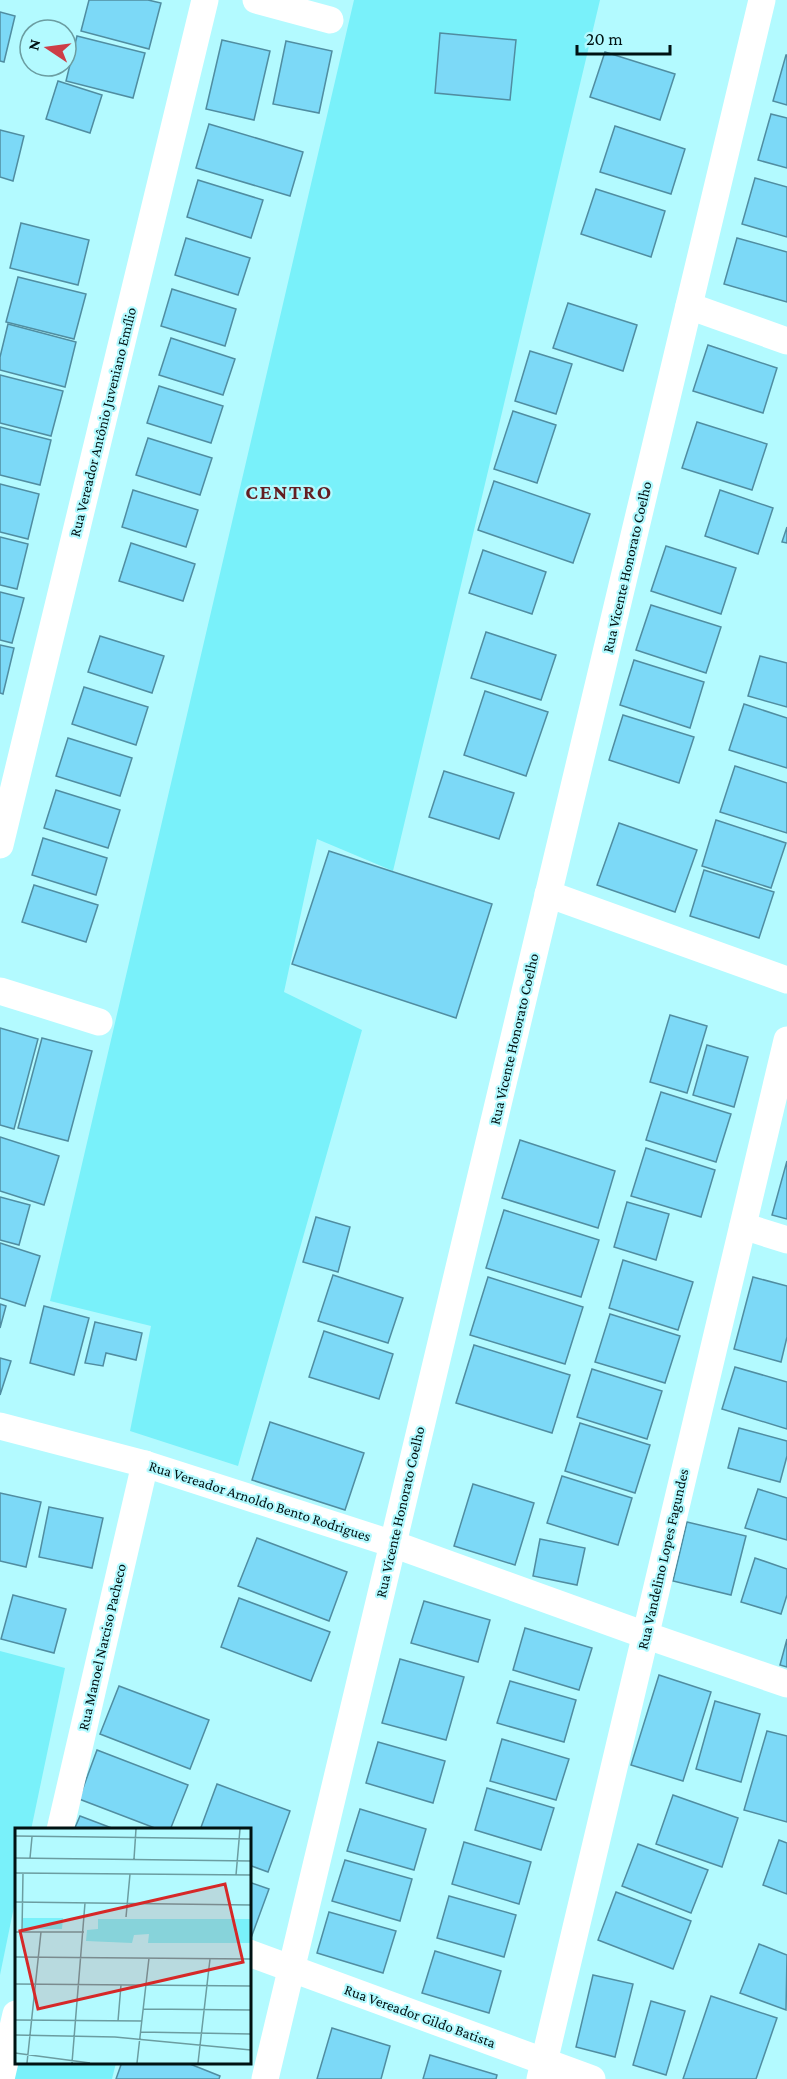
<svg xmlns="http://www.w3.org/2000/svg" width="787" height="2079" viewBox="0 0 787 2079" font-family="'Crimson Pro',serif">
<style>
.green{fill:#79f1fa}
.building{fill:#7cd9f7;stroke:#508da1;stroke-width:1.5}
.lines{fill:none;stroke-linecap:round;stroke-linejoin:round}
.minor{stroke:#fff;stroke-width:27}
.labels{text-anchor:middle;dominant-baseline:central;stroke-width:4.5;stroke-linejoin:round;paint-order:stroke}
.street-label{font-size:15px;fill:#001213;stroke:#b3faff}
.district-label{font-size:21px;font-weight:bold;letter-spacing:1.5px;fill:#631d21;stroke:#b3faff}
.inset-road{fill:none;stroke:#6b9da1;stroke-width:1.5}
.view{fill:#d62828;fill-opacity:0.15;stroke:#d62828;stroke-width:3}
.inset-edge{fill:none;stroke:#001213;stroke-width:3}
</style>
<rect width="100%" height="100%" fill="#b3faff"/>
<!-- green -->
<g class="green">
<polygon points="354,0 600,0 393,871 317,839 284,992 362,1030 238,1466 130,1431 151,1326 50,1301"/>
<polygon points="0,1651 65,1668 31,1830 16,1830 16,1897 0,1975"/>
<polygon points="16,2062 116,2063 112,2079 9,2079"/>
</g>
<!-- building -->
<g class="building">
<polygon points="89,0 148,0 161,3 149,49 81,31"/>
<polygon points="0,12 15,16 4,62 0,61"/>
<polygon points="440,33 516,40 510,100 435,93"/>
<polygon points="77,36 145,53 133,98 66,81"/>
<polygon points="222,40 270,51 254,120 206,109"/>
<polygon points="286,41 332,51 319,113 273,104"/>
<polygon points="605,52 675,74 660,120 590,97"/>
<polygon points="786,55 787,55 787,105 773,101"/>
<polygon points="58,81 102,95 90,133 46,119"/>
<polygon points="771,114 787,118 787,168 758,160"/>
<polygon points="209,124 303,152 290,196 196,168"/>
<polygon points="615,126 685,149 671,194 600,172"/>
<polygon points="0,130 24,136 13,181 0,177"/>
<polygon points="755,178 787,187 787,237 742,224"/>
<polygon points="198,180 263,200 251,238 187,217"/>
<polygon points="596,189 665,211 651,257 581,234"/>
<polygon points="21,223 89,240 78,285 10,268"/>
<polygon points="186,238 250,258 238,295 175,275"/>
<polygon points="737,238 787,252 787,302 724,284"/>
<polygon points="18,277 86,294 74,339 6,322"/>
<polygon points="172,289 236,309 225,346 161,326"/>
<polygon points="568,303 637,325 623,371 553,348"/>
<polygon points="8,324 76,342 65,387 0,370 0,357"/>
<polygon points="171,338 235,359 223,395 159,375"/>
<polygon points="708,345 777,368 763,413 693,391"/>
<polygon points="530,351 572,364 556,414 515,401"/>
<polygon points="0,375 63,391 51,436 0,423"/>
<polygon points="159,386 223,406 211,443 147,423"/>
<polygon points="513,411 556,425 537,483 494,469"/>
<polygon points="697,422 767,444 752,490 682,468"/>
<polygon points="0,427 51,440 40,485 0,475"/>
<polygon points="148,438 212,458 200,495 136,475"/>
<polygon points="494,481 590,514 573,563 478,530"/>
<polygon points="0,484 39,494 28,539 0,532"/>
<polygon points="133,490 198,510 186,547 122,527"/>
<polygon points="720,490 773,508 758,554 705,536"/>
<polygon points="787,527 787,543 782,542"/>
<polygon points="0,537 28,544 17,589 0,585"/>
<polygon points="131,543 195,564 183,601 119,581"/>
<polygon points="666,546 736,568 721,614 651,591"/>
<polygon points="483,550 546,572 532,614 469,593"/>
<polygon points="0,592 24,598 12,643 0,640"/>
<polygon points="651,605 721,627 706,673 636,650"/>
<polygon points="486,632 556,655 541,700 471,678"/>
<polygon points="100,636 164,656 152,693 88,672"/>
<polygon points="0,645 14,648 3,694 0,693"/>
<polygon points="760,656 787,663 787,707 748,696"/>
<polygon points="634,660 704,682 690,728 620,705"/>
<polygon points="84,687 148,707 136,745 72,724"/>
<polygon points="485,691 548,712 526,776 464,755"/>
<polygon points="744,704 787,718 787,768 729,750"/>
<polygon points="623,715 694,737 679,783 609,760"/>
<polygon points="68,738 132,758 120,796 56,776"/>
<polygon points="735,766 787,783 787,833 720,812"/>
<polygon points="444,771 514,793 499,839 429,817"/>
<polygon points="56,790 120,810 108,848 44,828"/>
<polygon points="716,820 786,843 771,888 702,866"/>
<polygon points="619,823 697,850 675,912 597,885"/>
<polygon points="43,838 107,858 96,895 32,875"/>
<polygon points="329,851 492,904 456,1018 292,964"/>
<polygon points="704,870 774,892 759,938 690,916"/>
<polygon points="34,885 98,905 86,942 22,922"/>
<polygon points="670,1015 707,1026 687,1093 650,1082"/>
<polygon points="0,1028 38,1039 14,1129 0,1125"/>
<polygon points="42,1038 92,1051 68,1141 18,1128"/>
<polygon points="707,1045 748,1057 734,1107 693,1095"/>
<polygon points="661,1092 731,1114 716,1162 646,1140"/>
<polygon points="0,1137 59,1156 44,1205 0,1191"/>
<polygon points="520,1140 615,1171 598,1228 502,1198"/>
<polygon points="646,1148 715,1170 701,1217 631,1196"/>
<polygon points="787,1161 787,1219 772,1215"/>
<polygon points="0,1197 30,1205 19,1245 0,1240"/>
<polygon points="627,1202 669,1214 656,1260 614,1247"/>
<polygon points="504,1210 599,1240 581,1297 486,1268"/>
<polygon points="316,1217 350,1227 338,1272 303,1262"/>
<polygon points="0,1243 40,1256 25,1306 0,1298"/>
<polygon points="623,1260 693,1282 678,1330 609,1308"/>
<polygon points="333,1275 403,1298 388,1343 318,1321"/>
<polygon points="488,1277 583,1307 565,1364 470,1335"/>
<polygon points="753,1277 787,1286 787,1337 781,1362 734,1349"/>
<polygon points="0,1304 6,1306 0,1328"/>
<polygon points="44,1306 89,1318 74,1375 30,1363"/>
<polygon points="610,1314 680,1336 665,1383 595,1362"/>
<polygon points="95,1322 142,1333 136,1360 106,1353 103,1366 85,1363"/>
<polygon points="324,1331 393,1354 379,1399 309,1377"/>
<polygon points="474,1345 570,1375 552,1433 456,1403"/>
<polygon points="0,1358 11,1361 0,1395"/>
<polygon points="735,1367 787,1382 787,1429 722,1409"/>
<polygon points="592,1369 662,1391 647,1439 577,1417"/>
<polygon points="270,1422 364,1453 345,1510 252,1480"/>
<polygon points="580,1423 650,1445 635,1493 565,1471"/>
<polygon points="739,1428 787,1441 787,1456 780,1482 728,1468"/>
<polygon points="562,1476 632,1498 618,1545 547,1523"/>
<polygon points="473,1484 534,1503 515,1565 454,1546"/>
<polygon points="758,1489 787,1498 787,1540 745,1528"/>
<polygon points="0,1493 41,1502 26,1567 0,1561"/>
<polygon points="49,1507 103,1518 92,1568 39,1557"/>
<polygon points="687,1522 746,1536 731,1595 673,1581"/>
<polygon points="257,1538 347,1572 329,1621 238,1586"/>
<polygon points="540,1539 585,1548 577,1585 533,1576"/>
<polygon points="755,1558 787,1569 787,1595 781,1614 741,1602"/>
<polygon points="13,1595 66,1609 54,1653 1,1639"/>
<polygon points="239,1598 330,1632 311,1681 221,1647"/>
<polygon points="424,1601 490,1620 478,1662 411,1643"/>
<polygon points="525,1628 592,1648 579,1690 513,1670"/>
<polygon points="787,1639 787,1667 780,1665"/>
<polygon points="400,1659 464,1677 446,1740 382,1723"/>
<polygon points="659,1675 711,1692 683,1781 631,1765"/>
<polygon points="510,1681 576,1700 564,1742 497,1723"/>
<polygon points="119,1686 209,1720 190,1769 100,1734"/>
<polygon points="715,1701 760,1714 741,1782 696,1769"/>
<polygon points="767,1731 787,1736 787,1822 744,1810"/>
<polygon points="502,1739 569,1759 556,1800 490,1781"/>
<polygon points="378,1742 445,1761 433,1803 366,1783"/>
<polygon points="97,1750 188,1785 170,1830 160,1830 79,1799"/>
<polygon points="217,1784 290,1811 268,1872 249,1865 249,1830 200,1830"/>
<polygon points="487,1788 554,1808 541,1850 475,1830"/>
<polygon points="673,1795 738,1818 722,1867 656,1844"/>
<polygon points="360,1809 426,1829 414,1870 347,1851"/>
<polygon points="80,1816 117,1830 74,1830"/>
<polygon points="779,1840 787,1843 787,1894 763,1885"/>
<polygon points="464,1842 531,1862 519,1904 452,1884"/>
<polygon points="638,1844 708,1870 691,1913 622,1886"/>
<polygon points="345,1860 412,1879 400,1921 332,1901"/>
<polygon points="249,1882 269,1889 251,1938 249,1937"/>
<polygon points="616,1892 691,1921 673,1969 598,1940"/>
<polygon points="449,1896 516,1915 504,1957 437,1938"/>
<polygon points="329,1912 396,1931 383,1973 317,1953"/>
<polygon points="759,1944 787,1955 786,2010 740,1993"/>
<polygon points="435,1951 501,1971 489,2013 422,1993"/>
<polygon points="593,1975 633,1984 615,2057 576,2047"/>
<polygon points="711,1996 777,2018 756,2079 683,2079"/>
<polygon points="651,2001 685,2011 666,2075 633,2065"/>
<polygon points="332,2028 390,2046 381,2079 317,2079"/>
<polygon points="430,2055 497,2075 496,2079 423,2079"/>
<polygon points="122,2062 185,2062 220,2076 219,2079 116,2079"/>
</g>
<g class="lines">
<!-- minor -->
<g class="minor">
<polyline points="256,0 330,20"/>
<polyline points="689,306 787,341"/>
<polyline points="0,845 205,0"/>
<polyline points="548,894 787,980"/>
<polyline points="0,991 99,1022"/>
<polyline points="743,1226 787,1240"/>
<polyline points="0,1426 145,1464 393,1544 645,1635 787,1684"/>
<polyline points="60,1830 145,1464"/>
<polyline points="249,1953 592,2079"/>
<polyline points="1,2079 16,2014"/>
<polyline points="265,2079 762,0"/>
<polyline points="540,2079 787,1040"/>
</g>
</g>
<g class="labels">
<!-- street labels -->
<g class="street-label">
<text transform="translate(103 422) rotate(-76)">Rua Vereador Antônio Juveniano Emílio</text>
<text transform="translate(627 567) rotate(-77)">Rua Vicente Honorato Coelho</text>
<text transform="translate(514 1039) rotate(-77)">Rua Vicente Honorato Coelho</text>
<text transform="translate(260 1501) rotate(18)">Rua Vereador Arnoldo Bento Rodrigues</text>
<text transform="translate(400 1512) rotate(-77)">Rua Vicente Honorato Coelho</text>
<text transform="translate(663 1559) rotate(-77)">Rua Vandelino Lopes Fagundes</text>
<text transform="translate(102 1647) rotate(-77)">Rua Manoel Narciso Pacheco</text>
<text transform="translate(420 2016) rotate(20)">Rua Vereador Gildo Batista</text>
</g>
<!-- district labels -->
<g class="district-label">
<text x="289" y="492">CENTRO</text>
</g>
</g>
<!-- overview -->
<g transform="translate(15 1828)">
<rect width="236" height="236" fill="#b3faff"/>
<path d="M8,90H48L47,101H8ZM83,91H235V115H133L134,106L119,107L117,115L71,113L72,102L83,101Z" fill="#79f1fa"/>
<path class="inset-road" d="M0,8L236,11M0,30L236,33M15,30L17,9M119,31L121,1M0,45L236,47M221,47L225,1M0,74L236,77M111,89L115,46M0,104H69M7,104L8,45M0,129L236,131M0,156L236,158M128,181L236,182M0,192L127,193M103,193L106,157M125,204L236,206M0,207L100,209L236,222M0,225L75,235M12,235L26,104M57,235L70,75M122,235L134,130M183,235L195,131"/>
<path class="view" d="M210,56L228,134L23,181L5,103Z"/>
<rect width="236" height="236" class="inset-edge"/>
</g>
<!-- north arrow -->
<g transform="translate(48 48) rotate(283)"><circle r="28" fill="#b3faff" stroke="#6b9da1" stroke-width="1.5"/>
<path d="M0-4.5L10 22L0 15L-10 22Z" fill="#cd3d47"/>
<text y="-9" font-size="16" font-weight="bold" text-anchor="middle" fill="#001213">N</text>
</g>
<!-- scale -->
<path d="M577 45v9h93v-9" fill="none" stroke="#001213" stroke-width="3"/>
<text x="586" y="45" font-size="18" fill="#001213" stroke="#b3faff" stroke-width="4.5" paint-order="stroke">20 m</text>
</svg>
